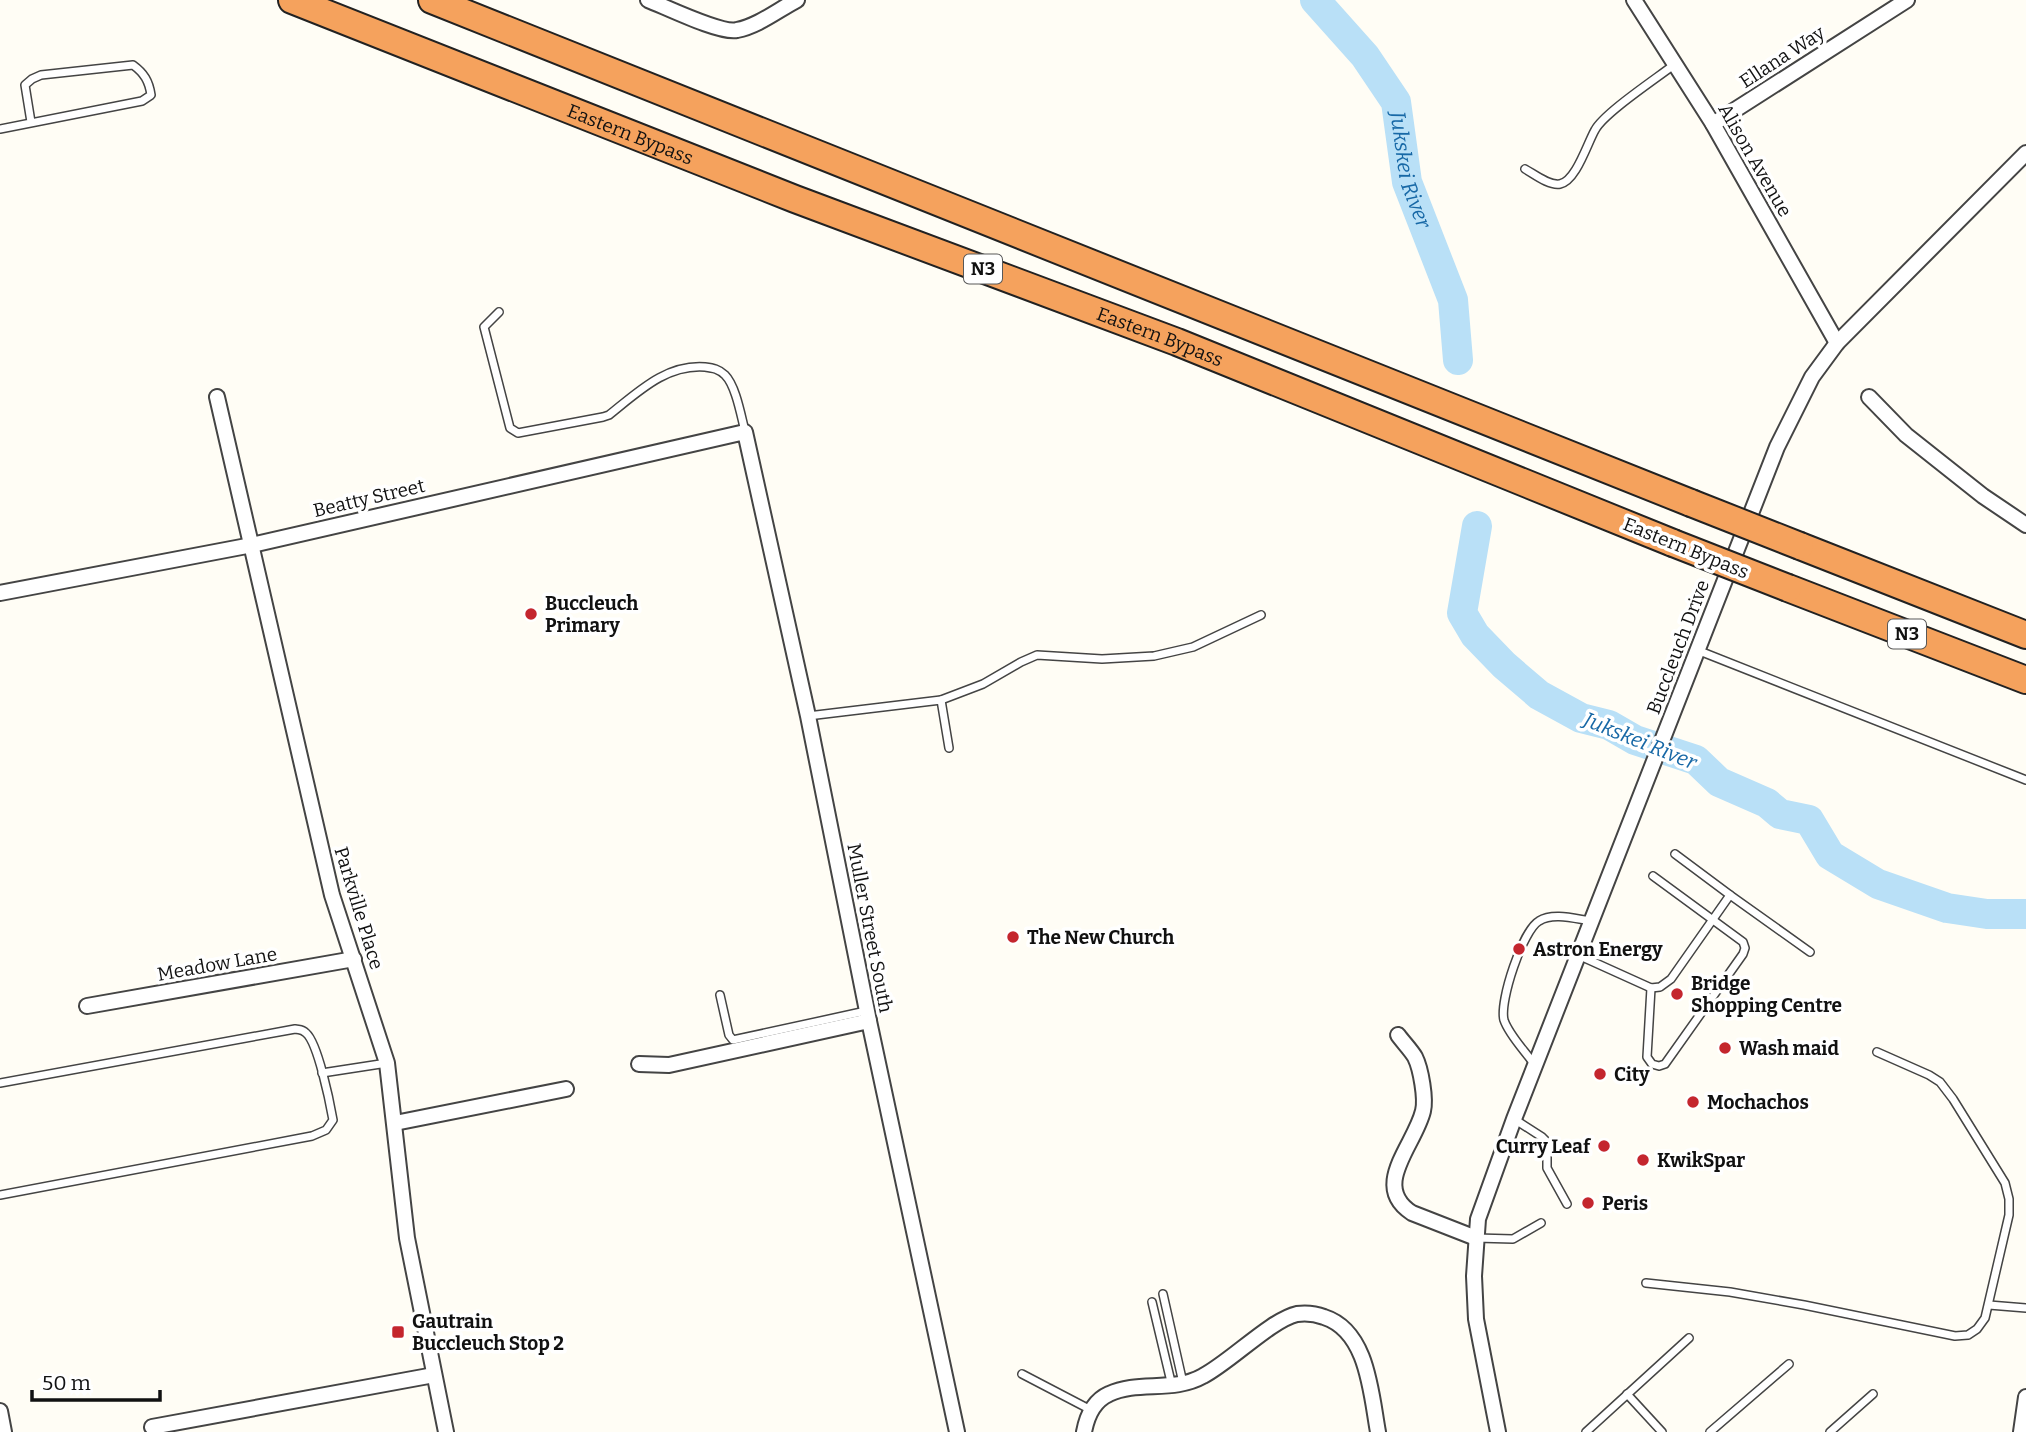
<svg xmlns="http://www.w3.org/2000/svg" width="2026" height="1432" viewBox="0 0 2026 1432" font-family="Bitter,serif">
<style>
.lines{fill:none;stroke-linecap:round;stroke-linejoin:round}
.river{stroke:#b9e0f7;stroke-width:30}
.service-casing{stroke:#444;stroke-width:10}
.minor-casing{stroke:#444;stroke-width:18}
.motorway-casing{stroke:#222;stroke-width:30}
.service{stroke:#fff;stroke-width:7}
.minor{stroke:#fff;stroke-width:14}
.motorway{stroke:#f5a25d;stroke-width:26}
.motorway-bridge-casing{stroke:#222;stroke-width:30;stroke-linecap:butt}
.motorway-bridge{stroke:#f5a25d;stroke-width:26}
.poi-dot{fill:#c4262e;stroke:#fff;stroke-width:2.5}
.labels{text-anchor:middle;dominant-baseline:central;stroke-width:7;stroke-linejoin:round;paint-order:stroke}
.shield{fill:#fff;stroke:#585858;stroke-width:2}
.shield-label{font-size:18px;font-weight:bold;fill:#111}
.street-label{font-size:19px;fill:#111;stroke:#fff}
.poi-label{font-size:19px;font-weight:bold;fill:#111;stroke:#fff;text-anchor:start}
.water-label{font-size:21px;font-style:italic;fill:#1768a6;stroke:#fff}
</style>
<rect width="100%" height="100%" fill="#fffdf5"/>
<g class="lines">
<!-- river -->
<g class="river">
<path id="s1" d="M1315,0L1365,56L1396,102L1407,182L1453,300L1458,360"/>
<polyline points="1477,526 1462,613 1475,635 1504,665 1539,695 1581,718 1609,725 1635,740 1696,760 1719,782 1767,803 1780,814 1809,820 1830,855 1878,884 1947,908 1987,914 2026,914"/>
</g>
<defs>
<g id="service">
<path d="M0,129L142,101L151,95C149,81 144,73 133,65L41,75L32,79L25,85L31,122"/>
<path d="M1525,169C1534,174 1549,186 1560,184C1576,181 1587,144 1595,130C1604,113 1657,78 1675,64"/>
<path d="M499,312L484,327L510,428L518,433L603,417L609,415C638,392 666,364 705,367C713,368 719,369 725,375C736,386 741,416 745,431"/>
<polyline points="1697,650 2026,780"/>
<polyline points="941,700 949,748"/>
<polyline points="808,716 941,700 983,684 1021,662 1037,655 1102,659 1154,656 1193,647 1261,615"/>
<polyline points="1730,895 1810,952"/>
<polyline points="1578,955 1651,988 1660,987 1671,979 1730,895 1675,854"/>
<polyline points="1651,988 1647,1057 1652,1064 1659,1066 1665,1064 1743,954 1745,948 1743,942 1653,876"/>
<polyline points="720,995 729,1035 733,1040 866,1011"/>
<path d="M1534,1064C1525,1051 1509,1035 1504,1020C1499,1001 1523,930 1539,921C1553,912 1576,919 1591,921"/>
<polyline points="322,1073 387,1063"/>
<path d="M0,1083L295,1029C301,1030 302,1029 306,1033C318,1043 330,1103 333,1120L326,1130L312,1136L0,1195"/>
<polyline points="1514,1119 1542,1137 1547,1142 1547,1168 1567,1204"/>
<polyline points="1476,1238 1513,1239 1541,1223"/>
<polyline points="1646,1283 1730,1292 1804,1305 1955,1336 1968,1335 1977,1329 1985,1318 2009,1215 2009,1199 2005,1183 1953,1099 1940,1082 1929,1075 1877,1052"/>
<polyline points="1163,1294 1183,1383"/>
<polyline points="1152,1302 1172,1386"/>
<polyline points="1989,1305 2026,1308"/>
<polyline points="1022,1374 1091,1410"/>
<polyline points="1627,1394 1662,1432"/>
<polyline points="1586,1432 1689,1338"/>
<polyline points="1710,1432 1789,1364"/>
<polyline points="1830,1432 1873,1394"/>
</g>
<g id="minor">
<path d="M648,0C666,7 721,34 737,30C758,26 778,10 797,0"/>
<polyline points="1634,0 1713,124 1837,343"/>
<polyline points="1713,124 1907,0"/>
<polyline points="217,397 332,895 387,1063 407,1238 446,1432"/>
<polyline points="1869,397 1906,435 1983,496 2026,525"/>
<polyline points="0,593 252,545 745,432 808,716 869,1021 957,1432"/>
<polyline points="87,1006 354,959"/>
<path d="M1398,1035C1403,1042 1411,1050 1415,1057C1421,1069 1426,1099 1423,1111C1415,1145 1370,1186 1412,1213L1476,1238"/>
<polyline points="639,1064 669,1065 869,1021"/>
<polyline points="395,1123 566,1089"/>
<polyline points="0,1411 4,1432"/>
<polyline points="152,1427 434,1375"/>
<path d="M1084,1432C1087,1416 1093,1401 1109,1394C1138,1380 1173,1393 1203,1376C1230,1362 1271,1320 1297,1314C1305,1313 1316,1314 1324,1317C1368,1331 1371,1394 1378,1432"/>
<polyline points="1498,1432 1476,1319 1474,1276 1478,1219 1514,1119 1777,447 1812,377 1837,343 2026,153"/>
<polyline points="2021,1432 2026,1397"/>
</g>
<g id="motorway">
<path id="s2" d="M292,0L795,199L1177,342L1673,543"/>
<polyline points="432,0 1691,503"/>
<polyline points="1800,546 2026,635"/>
<polyline points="1788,588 2026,680"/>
</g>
</defs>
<!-- service casing -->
<use href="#service" class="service-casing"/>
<!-- minor casing -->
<use href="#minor" class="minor-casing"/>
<!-- motorway casing -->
<use href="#motorway" class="motorway-casing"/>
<!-- service -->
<use href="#service" class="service"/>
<!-- minor -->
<use href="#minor" class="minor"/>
<!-- motorway -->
<use href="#motorway" class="motorway"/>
<defs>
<g id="motorway-bridge">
<polyline points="1691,503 1800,546"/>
<polyline points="1673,543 1788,588"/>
</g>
</defs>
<!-- motorway-bridge casing -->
<use href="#motorway-bridge" class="motorway-bridge-casing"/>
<!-- motorway-bridge -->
<use href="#motorway-bridge" class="motorway-bridge"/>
</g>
<!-- markers -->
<g class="poi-dot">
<circle cx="531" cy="614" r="7"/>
<circle cx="1013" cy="937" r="7"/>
<circle cx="1519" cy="949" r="7"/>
<circle cx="1677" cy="994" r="7"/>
<circle cx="1725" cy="1048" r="7"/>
<circle cx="1600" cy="1074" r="7"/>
<circle cx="1693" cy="1102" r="7"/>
<circle cx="1604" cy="1146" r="7"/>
<circle cx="1643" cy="1160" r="7"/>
<circle cx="1588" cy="1203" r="7"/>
<rect x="391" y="1325" width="14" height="14" rx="3.5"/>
</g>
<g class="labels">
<!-- shield labels -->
<g class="shield">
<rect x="964" y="254.5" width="38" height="29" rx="5"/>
<rect x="1888" y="619.5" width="38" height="29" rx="5"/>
</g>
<g class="shield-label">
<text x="983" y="269">N3</text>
<text x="1907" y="634">N3</text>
</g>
<!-- street labels -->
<g class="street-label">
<text transform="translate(1782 57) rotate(-33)">Ellana Way</text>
<text stroke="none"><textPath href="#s2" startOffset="364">Eastern Bypass</textPath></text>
<text transform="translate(1755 160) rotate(60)">Alison Avenue</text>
<text stroke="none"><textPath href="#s2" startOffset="931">Eastern Bypass</textPath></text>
<text transform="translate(369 498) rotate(-13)">Beatty Street</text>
<text transform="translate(1686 548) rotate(22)">Eastern Bypass</text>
<text transform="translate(1678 647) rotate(-69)">Buccleuch Drive</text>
<text transform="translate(359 908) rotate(73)">Parkville Place</text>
<text transform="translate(870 928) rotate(79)">Muller Street South</text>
<text transform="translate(217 964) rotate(-10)">Meadow Lane</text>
</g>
<!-- poi labels -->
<g class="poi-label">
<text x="545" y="603">Buccleuch<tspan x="545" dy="22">Primary</tspan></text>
<text x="1027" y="937">The New Church</text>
<text x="1533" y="949">Astron Energy</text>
<text x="1691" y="983">Bridge<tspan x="1691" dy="22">Shopping Centre</tspan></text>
<text x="1739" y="1048">Wash maid</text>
<text x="1614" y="1074">City</text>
<text x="1707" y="1102">Mochachos</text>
<text x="1590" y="1146" text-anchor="end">Curry Leaf</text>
<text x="1657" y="1160">KwikSpar</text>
<text x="1602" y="1203">Peris</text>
<text x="412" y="1321">Gautrain<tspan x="412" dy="22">Buccleuch Stop 2</tspan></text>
</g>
<!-- water labels -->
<g class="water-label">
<text stroke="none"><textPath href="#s1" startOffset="200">Jukskei River</textPath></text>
<text transform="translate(1640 741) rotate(22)">Jukskei River</text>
</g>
</g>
<!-- scale -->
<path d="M32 1390v10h128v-10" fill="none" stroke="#111111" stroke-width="3.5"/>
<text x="42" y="1390" font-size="21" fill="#111111" stroke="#ffffff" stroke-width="5" paint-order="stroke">50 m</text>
</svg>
